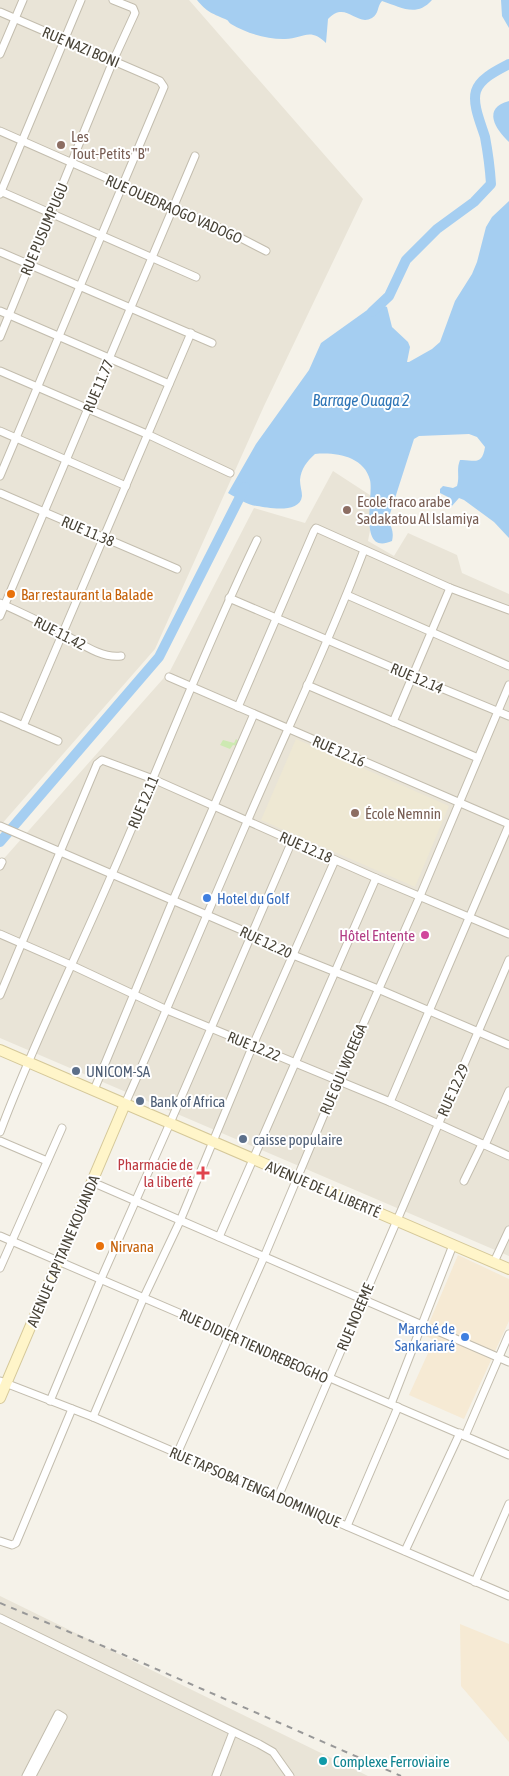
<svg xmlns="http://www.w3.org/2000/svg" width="509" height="1776" viewBox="0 0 509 1776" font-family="'Asap Condensed',sans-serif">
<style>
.residential{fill:#e9e4d7}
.commercial{fill:#f6ead4}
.education{fill:#eee8d3}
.green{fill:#cde9b2}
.water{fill:#a5cef1}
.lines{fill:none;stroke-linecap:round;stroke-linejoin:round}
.river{stroke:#a5cef1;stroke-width:10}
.street-casing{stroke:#c3bdae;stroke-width:9}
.secondary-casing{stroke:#d5c899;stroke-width:12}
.street{stroke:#fff;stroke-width:7}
.secondary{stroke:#fff5c9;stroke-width:10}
.rail{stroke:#989898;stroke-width:2;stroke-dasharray:6 6;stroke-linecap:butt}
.education-dot{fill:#8d6e63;stroke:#fff;stroke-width:2}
.food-dot{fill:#e8710a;stroke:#fff;stroke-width:2}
.shop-dot{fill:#3f7fe0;stroke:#fff;stroke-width:2}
.hotel-dot{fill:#d1479c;stroke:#fff;stroke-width:2}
.service-dot{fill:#5c6f8a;stroke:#fff;stroke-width:2}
.health-dot{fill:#e0444e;stroke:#fff;stroke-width:2}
.culture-dot{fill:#0f9aa8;stroke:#fff;stroke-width:2}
.labels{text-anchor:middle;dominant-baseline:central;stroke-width:4;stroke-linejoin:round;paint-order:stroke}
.street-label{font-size:15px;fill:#484337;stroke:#fff}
.education-label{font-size:15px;fill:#785e54;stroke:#fff;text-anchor:start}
.food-label{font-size:15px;fill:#c56008;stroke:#fff;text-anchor:start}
.shop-label{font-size:15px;fill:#366cbe;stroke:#fff;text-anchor:start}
.hotel-label{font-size:15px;fill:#b23c85;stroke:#fff;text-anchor:end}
.service-label{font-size:15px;fill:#4e5e75;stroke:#fff;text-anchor:start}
.health-label{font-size:15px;fill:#be3a42;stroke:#fff;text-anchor:end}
.culture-label{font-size:15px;fill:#0d838f;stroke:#fff;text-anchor:start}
.water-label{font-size:16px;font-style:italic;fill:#2e75b6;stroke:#fff}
</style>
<rect width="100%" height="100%" fill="#f5f2e9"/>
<!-- residential -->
<g class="residential">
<polygon points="0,0 189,0 363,199 264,406 155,649 0,826"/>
<polygon points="333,471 376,499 368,541 394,556 408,533 457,555 462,573 509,594 509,1256 0,1038 0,863 170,671 254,508 305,523"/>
<polygon points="0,1596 368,1776 0,1776"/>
</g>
<!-- commercial -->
<g class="commercial">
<polygon points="458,1255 509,1279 509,1321 464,1419 409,1395 434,1340 424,1335"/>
<polygon points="460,1624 509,1644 509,1742 461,1686"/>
</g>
<!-- education -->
<polygon class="education" points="296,739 449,806 415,887 261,820"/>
<!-- green -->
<polygon class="green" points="236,739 240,742 237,746 233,745 230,749 220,745 223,740 234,743"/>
<!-- water -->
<g class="water">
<path d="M197,0H432C416,18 401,7 382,1C377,6 379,14 372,18C356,27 346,0 328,19L326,43C309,26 302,40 283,39C266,39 246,33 231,24C227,21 230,21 225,19C211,13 207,12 197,0Z"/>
<polygon points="501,0 509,0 509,28 502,16"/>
<path d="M509,101V142C495,129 482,108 509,101Z"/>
<path d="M509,201V538L494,522L464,500L459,498L451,507L446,506L448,497L440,493V489L443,486L453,488L457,486C460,476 456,470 460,460C473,459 482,467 485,447L477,437L469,434L419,436L414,439L388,520C392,528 394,533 392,541C357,556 374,496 370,480C364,456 335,452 315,454C307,461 301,469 300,480C300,486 302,491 302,496C300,514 269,508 257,506C247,505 237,498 228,493L256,444L309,370L321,343L377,303L387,307L392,327L408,342L410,347L407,362H409L432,349L440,342L455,301L472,274L477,262L486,227L492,217Z"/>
</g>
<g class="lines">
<!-- river -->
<g class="river">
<path d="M372,312L389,296L406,260L437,229L474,202L491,184C490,168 488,153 485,137C481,124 472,104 476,91C480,78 498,70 509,64"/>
<polyline points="0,842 159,657 245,487"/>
</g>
<defs>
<g id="street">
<polyline points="0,12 160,81 164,87 0,476"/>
<polyline points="0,54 23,0"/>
<polyline points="0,131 231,233 266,251"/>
<polyline points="0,191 196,277"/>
<polyline points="0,194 81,0"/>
<polyline points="0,252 212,343"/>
<polyline points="0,311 169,384"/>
<polyline points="0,337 113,61 135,13 133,8 113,0"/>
<polyline points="0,371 149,435 230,473"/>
<polyline points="0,431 126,486"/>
<polyline points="0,493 177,569"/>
<polyline points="347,595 509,666"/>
<polyline points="229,598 412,676 509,716"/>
<path d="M0,603C20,612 41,622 60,632C78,641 100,659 121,656"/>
<polyline points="0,616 195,156"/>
<polyline points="169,677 509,824"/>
<polyline points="307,685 478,758"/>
<polyline points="238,707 314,531 316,528 450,588 509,610"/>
<polyline points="0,716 58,741"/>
<polyline points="393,722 450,588"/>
<polyline points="23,726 191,333"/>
<polyline points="0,826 251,934 293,955 378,989 509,1045"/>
<polyline points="0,866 2,862"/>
<polyline points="0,934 71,965 167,1010 390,1102 509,1156"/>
<polyline points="0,995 97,764 102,760 153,779 376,878 509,934"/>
<polyline points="94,1090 173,900 254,714"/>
<polyline points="390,1102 509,825"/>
<path d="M125,1104C167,1010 206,916 247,822C286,731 329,643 364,550"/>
<path d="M0,1132C33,1044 75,960 112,874C161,763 204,650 257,540"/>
<polyline points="0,1141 47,1161"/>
<polyline points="485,1145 509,1091"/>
<polyline points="464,1181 482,1144"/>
<polyline points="92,1182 422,1325"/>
<polyline points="0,1236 509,1455"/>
<polyline points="219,1237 376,878"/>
<polyline points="494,1262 509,1230"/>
<polyline points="0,1268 62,1128"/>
<polyline points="433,1329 509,1362"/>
<polyline points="0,1381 93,1417 509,1596"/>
<polyline points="50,1401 101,1279 170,1123 292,841"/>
<polyline points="391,1404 453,1245"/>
<polyline points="93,1417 144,1297 180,1221 253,1045 335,860"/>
<polyline points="465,1436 509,1334"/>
<polyline points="177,1454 264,1257 338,1081 420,896 509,685"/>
<polyline points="278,1497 509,960"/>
<polyline points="347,1526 398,1407"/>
<polyline points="0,1541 12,1545 16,1543 72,1409"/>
<polyline points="405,1551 460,1433"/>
<polyline points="475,1582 509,1504"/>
<polyline points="0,1618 259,1744 273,1752 290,1776"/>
<polyline points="26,1776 58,1714 63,1717 32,1776"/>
<polyline points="216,1776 233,1732"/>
</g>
<g id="secondary">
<polyline points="0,1050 509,1269"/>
<polyline points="0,1398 125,1104"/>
</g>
</defs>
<!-- street casing -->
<use href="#street" class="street-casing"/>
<!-- secondary casing -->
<use href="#secondary" class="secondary-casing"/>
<!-- street -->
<use href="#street" class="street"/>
<!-- secondary -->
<use href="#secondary" class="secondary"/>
<!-- rail -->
<polyline class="rail" points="0,1603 122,1654 401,1776"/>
</g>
<!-- markers -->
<g class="education-dot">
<circle cx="61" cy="145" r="5"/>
<circle cx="347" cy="510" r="5"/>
<circle cx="355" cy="813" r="5"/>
</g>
<g class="food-dot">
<circle cx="11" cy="594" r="5"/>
<circle cx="100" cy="1246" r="5"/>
</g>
<g class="shop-dot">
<circle cx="207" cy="898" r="5"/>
<circle cx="465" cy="1337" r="5"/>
</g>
<circle class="hotel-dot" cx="425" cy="935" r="5"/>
<g class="service-dot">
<circle cx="76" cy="1071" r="5"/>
<circle cx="140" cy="1101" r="5"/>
<circle cx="243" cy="1139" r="5"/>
</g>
<path class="health-dot" d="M200.5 1165.5h5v5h5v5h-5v5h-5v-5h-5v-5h5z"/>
<circle class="culture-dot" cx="323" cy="1761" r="5"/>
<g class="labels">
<!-- street labels -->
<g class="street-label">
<text transform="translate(81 47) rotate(23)">RUE NAZI BONI</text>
<text transform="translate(174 209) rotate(24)">RUE OUEDRAOGO VADOGO</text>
<text transform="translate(44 229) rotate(-67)">RUE PUSUMPUGU</text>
<text transform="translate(98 386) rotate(-67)">RUE 11.77</text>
<text transform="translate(88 531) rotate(23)">RUE 11.38</text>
<text transform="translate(60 633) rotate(27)">RUE 11.42</text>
<text transform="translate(417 678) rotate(23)">RUE 12.14</text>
<text transform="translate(339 751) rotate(24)">RUE 12.16</text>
<text transform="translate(143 802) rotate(-67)">RUE 12.11</text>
<text transform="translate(306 847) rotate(24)">RUE 12.18</text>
<text transform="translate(266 942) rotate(25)">RUE 12.20</text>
<text transform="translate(254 1046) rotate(22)">RUE 12.22</text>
<text transform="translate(343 1069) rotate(-67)">RUE GUL WOEEGA</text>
<text transform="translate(453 1090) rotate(-66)">RUE 12.29</text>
<text transform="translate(323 1189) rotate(23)">AVENUE DE LA LIBERTÉ</text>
<text transform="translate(63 1251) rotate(-67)">AVENUE CAPITAINE KOUANDA</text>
<text transform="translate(355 1317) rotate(-67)">RUE NOEEME</text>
<text transform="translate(254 1346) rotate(24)">RUE DIDIER TIENDREBEOGHO</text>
<text transform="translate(255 1487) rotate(23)">RUE TAPSOBA TENGA DOMINIQUE</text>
</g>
<!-- education labels -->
<g class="education-label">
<text x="71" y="136">Les<tspan x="71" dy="17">Tout-Petits "B"</tspan></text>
<text x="357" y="501">Ecole fraco arabe<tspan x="357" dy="17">Sadakatou Al Islamiya</tspan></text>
<text x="365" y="813">École Nemnin</text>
</g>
<!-- food labels -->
<g class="food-label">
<text x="21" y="594">Bar restaurant la Balade</text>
<text x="110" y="1246">Nirvana</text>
</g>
<!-- shop labels -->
<g class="shop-label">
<text x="217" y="898">Hotel du Golf</text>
<text x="455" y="1328" text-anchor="end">Marché de<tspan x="455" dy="17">Sankariaré</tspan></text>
</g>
<!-- hotel labels -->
<g class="hotel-label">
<text x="415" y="935">Hôtel Entente</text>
</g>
<!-- service labels -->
<g class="service-label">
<text x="86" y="1071">UNICOM-SA</text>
<text x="150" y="1101">Bank of Africa</text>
<text x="253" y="1139">caisse populaire</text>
</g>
<!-- health labels -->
<g class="health-label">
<text x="193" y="1164">Pharmacie de<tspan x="193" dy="17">la liberté</tspan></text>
</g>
<!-- culture labels -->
<g class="culture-label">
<text x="333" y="1761">Complexe Ferroviaire</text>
</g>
<!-- water labels -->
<g class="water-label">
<text x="361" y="400">Barrage Ouaga 2</text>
</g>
</g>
</svg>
